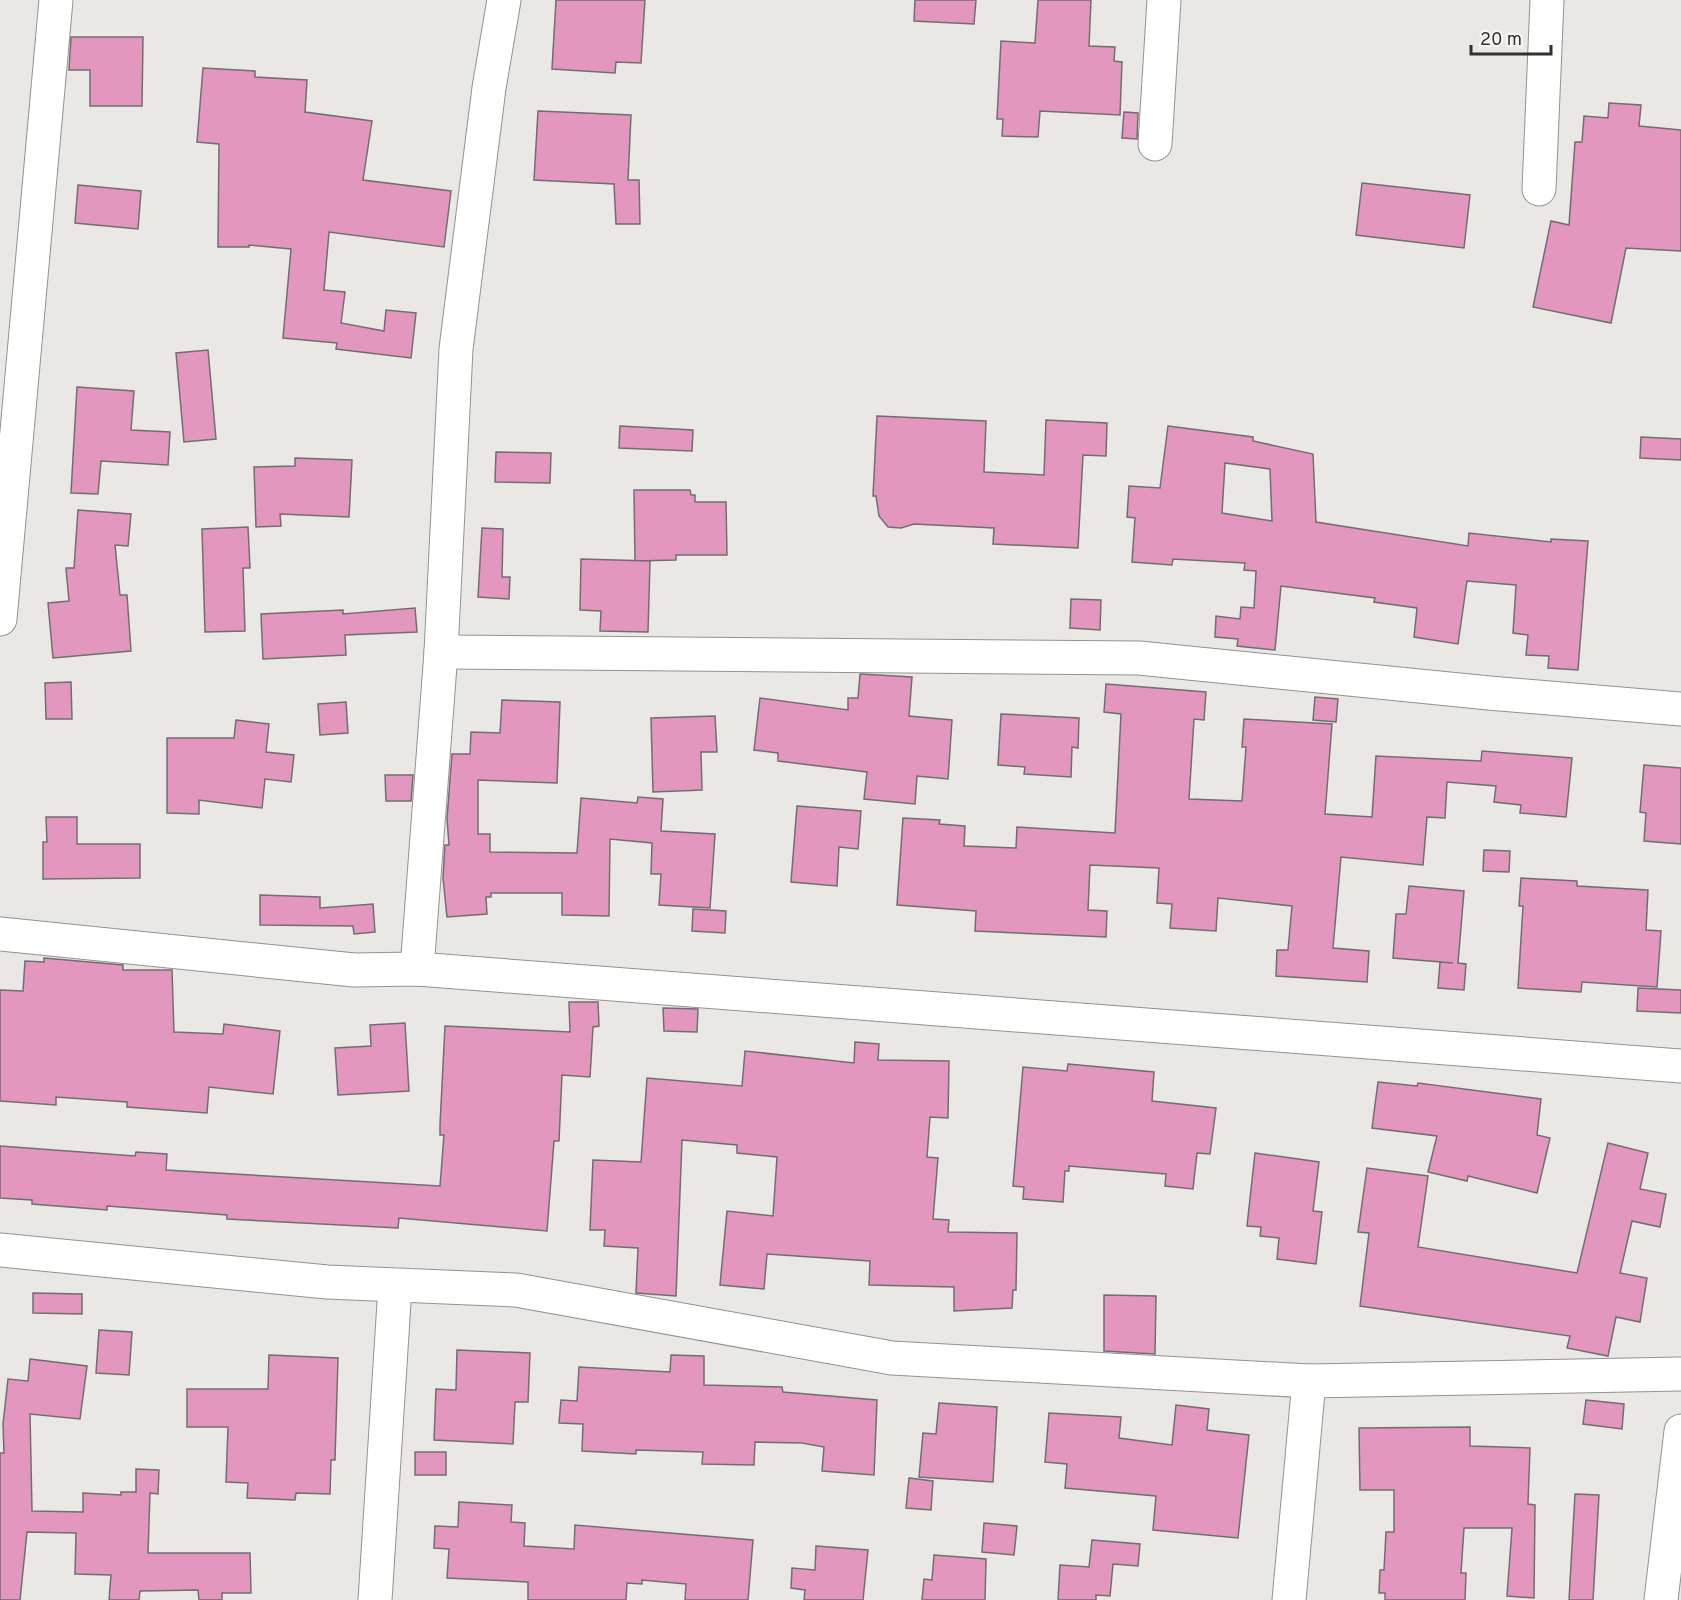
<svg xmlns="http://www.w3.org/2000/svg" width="1681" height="1600" viewBox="0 0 1681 1600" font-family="Overpass,sans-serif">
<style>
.building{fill:#e497be;stroke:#726e70;stroke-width:1.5;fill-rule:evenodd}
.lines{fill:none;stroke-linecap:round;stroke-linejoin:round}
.minor-casing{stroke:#94928f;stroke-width:35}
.minor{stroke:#fff;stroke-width:33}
</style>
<rect width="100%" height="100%" fill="#e9e8e4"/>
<!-- building -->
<g class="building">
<polygon points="556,0 645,0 641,63 616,62 615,73 552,69"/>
<polygon points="915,0 976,0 974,24 914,21"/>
<polygon points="1038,0 1091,0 1089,46 1115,47 1114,61 1122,62 1120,115 1040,111 1038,137 1002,136 1003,119 997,119 1001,41 1035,43"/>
<polygon points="71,37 143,37 142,106 90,106 90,70 69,70"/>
<polygon points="203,68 255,71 255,77 307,80 305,112 372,121 363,180 451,191 444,247 329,232 324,290 345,292 341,323 384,331 386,310 416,313 411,358 336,349 337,343 283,338 291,249 249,245 249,247 218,247 219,144 197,142"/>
<polygon points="1609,103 1641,105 1639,126 1681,130 1681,251 1626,248 1611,323 1533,307 1551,221 1569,225 1575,142 1582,142 1584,116 1608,118"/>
<polygon points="538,111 631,115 628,180 639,180 640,224 616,224 614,184 534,180"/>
<polygon points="1124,112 1138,113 1137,139 1122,138"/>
<polygon points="1362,183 1470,195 1464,248 1356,235"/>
<polygon points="78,185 141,191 138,229 75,223"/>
<polygon points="208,350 216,439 184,442 176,353"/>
<polygon points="77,387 134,391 131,430 170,432 168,465 101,461 98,494 71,493"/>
<polygon points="877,416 986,421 984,472 1044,475 1046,420 1107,423 1106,456 1083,455 1078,548 993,544 994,528 914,524 901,528 888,527 879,516 876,496 873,496"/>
<polygon points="620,426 693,430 692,451 619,448"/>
<path d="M1168,426L1253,437V441L1313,454L1316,522L1468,546L1469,533L1551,542V539L1588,541L1578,670L1548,668L1549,656L1526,655L1528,635L1513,633L1516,585L1467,581L1458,644L1414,637L1417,608L1374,602L1375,598L1281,586L1275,650L1237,646L1238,639L1215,637L1216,616L1240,619L1241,607L1254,608L1256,571L1244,570L1245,563L1173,559L1172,565L1132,562L1135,518L1127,517L1129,486L1160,488ZM1225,463L1270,469L1272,521L1222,513Z"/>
<polygon points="1641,437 1681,439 1681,460 1640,458"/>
<polygon points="496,452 551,453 550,483 495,482"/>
<polygon points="295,458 352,460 349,517 280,514 281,526 256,527 254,467 295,466"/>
<polygon points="634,490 690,490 691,495 695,495 695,502 726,502 727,555 676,555 676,560 635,561"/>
<polygon points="78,510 131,514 128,546 115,545 120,595 127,595 131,651 53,658 48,603 69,601 66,568 74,568"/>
<polygon points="248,527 250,568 243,568 245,631 205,632 202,529"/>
<polygon points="482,528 503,529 502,577 510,577 509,599 478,597"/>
<polygon points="581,559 650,561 648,632 600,631 601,611 580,610"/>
<polygon points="1071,599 1101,600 1100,630 1070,628"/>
<polygon points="415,608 417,632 345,635 346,655 263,659 261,614 343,610 343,614"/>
<polygon points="860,674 912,677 909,716 952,720 948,779 917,776 915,804 864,799 867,772 778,761 778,753 754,750 760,698 848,710 848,698 858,698"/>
<polygon points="71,682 72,719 46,719 45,683"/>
<polygon points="1106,684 1206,692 1204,720 1194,719 1189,799 1242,801 1246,747 1242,747 1244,719 1332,724 1325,814 1372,817 1376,756 1481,761 1482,751 1572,758 1566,817 1520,813 1521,805 1494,802 1496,786 1447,782 1445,818 1427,817 1423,865 1341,857 1333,948 1369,951 1367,982 1276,976 1277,950 1288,950 1292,906 1218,898 1216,931 1170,928 1172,904 1157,903 1159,868 1090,865 1088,910 1107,911 1106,937 975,931 976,911 897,905 903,818 940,820 939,824 965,826 964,846 1016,848 1017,827 1115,833 1121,714 1104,712"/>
<polygon points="1315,697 1338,699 1336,722 1313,720"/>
<polygon points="502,700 560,702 557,783 478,780 478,834 490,834 490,852 577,853 581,798 637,803 638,797 663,799 661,831 715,834 710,908 659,905 661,874 651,874 652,843 610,839 609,916 562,915 562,893 491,893 491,897 486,897 487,914 447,917 443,878 445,845 449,845 447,819 452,754 470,754 471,732 500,733"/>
<polygon points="346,702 348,733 320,735 318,704"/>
<polygon points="1001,714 1079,718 1078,748 1072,747 1071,777 1024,774 1025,767 998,765"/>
<polygon points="715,716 717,752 701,752 702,790 653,792 651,718"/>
<polygon points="236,720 269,724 266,752 294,755 291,782 265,779 262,808 199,800 199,814 167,813 167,738 234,738"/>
<polygon points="1644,765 1681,768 1681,844 1644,841 1646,813 1640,812"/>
<polygon points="385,775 413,775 411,801 386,801"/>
<polygon points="797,806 861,811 858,849 839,847 837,886 791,882"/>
<polygon points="46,817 77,817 77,844 140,844 140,878 43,879 43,842 47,842"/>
<polygon points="1484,850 1510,851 1509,872 1483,871"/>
<polygon points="1521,878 1577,881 1577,886 1648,890 1646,930 1661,931 1657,987 1582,982 1581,992 1518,988 1523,906 1519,906"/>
<polygon points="1409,886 1464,891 1458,963 1466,964 1464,990 1438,988 1440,962 1453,963 1393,958 1396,914 1406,914"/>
<polygon points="260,895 320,897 320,908 373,904 375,932 354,934 353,926 260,925"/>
<polygon points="693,909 726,911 725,933 692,931"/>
<polygon points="44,958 123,965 123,970 172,970 174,1032 223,1034 224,1024 280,1031 273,1094 209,1087 207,1113 127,1107 127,1102 56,1097 56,1105 0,1101 0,990 23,991 25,961 44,962"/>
<polygon points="1638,988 1681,990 1681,1013 1637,1011"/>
<polygon points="569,1002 598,1002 599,1026 593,1027 590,1077 562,1075 559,1141 554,1141 547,1231 399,1218 398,1228 227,1219 227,1215 107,1206 107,1210 32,1204 32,1200 0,1198 0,1146 135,1156 136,1152 167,1154 166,1170 440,1186 444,1135 440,1135 440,1125 445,1026 570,1032"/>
<polygon points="663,1008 698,1009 697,1032 664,1031"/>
<polygon points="405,1023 409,1091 338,1095 335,1048 371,1046 370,1025"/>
<polygon points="855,1042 879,1044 878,1060 949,1061 948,1118 930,1117 927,1157 938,1158 933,1219 949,1220 948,1232 1017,1233 1016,1290 1013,1290 1012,1308 954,1311 954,1287 869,1285 870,1261 767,1254 764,1289 720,1285 727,1211 773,1216 777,1157 737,1153 737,1145 682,1140 676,1296 636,1293 638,1248 604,1246 605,1230 590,1230 593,1160 641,1162 647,1078 742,1086 745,1051 854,1063"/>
<polygon points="1068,1064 1154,1072 1152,1101 1216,1108 1210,1154 1197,1153 1193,1189 1165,1186 1166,1174 1069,1166 1069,1171 1065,1171 1063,1202 1023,1199 1024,1187 1013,1186 1023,1067 1067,1071"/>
<polygon points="1378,1082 1417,1086 1418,1083 1541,1099 1537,1135 1550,1138 1537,1193 1468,1176 1467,1181 1428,1172 1437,1136 1372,1128"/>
<polygon points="1608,1143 1648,1153 1640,1189 1666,1194 1660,1227 1632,1221 1620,1273 1647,1278 1640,1322 1616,1317 1608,1356 1567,1348 1570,1336 1360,1306 1369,1233 1358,1232 1367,1168 1428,1176 1418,1247 1577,1273"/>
<polygon points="1255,1153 1319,1162 1313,1211 1322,1212 1316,1264 1277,1259 1279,1238 1260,1236 1261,1227 1247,1226"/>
<polygon points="33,1293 82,1294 82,1314 33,1313"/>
<polygon points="1104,1295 1156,1296 1155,1354 1104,1351"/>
<polygon points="99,1330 132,1332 129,1375 96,1373"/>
<polygon points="457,1350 530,1353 528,1402 515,1402 513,1444 434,1440 436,1389 456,1390"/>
<polygon points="269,1355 338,1358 335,1460 331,1460 330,1494 296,1493 295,1500 247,1498 248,1483 226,1482 228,1427 187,1427 187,1389 268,1389"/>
<polygon points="671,1355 704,1356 704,1385 782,1387 783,1392 877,1400 874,1475 822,1471 824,1447 802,1443 755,1442 754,1465 702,1464 703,1452 636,1450 636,1454 582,1451 583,1424 559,1423 561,1400 577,1401 579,1367 670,1372"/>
<polygon points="30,1359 87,1366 80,1419 30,1414 32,1511 83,1512 83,1493 121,1495 121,1492 136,1492 136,1469 159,1470 158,1494 150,1493 148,1553 250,1553 251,1593 222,1593 222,1600 199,1600 198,1590 140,1591 139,1600 109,1600 111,1575 75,1574 76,1533 27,1532 20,1600 0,1600 0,1453 4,1453 3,1424 8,1379 28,1381"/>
<polygon points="1586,1400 1624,1404 1622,1429 1583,1424"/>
<polygon points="939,1403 997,1407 993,1482 919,1477 923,1433 936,1434"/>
<polygon points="1176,1405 1209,1409 1207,1430 1249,1435 1238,1538 1153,1530 1156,1496 1065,1488 1067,1464 1045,1462 1049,1413 1121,1417 1119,1438 1172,1445"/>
<polygon points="1470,1427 1470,1446 1530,1448 1528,1504 1535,1505 1534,1598 1507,1596 1512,1528 1464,1528 1461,1573 1466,1573 1465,1600 1385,1600 1385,1593 1379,1593 1380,1570 1384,1570 1386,1532 1394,1532 1394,1490 1360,1490 1359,1428"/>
<rect x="415" y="1452" width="31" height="23"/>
<polygon points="909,1478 933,1481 931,1510 906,1508"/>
<polygon points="1575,1494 1599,1495 1593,1600 1569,1600"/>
<polygon points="459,1502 512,1505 511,1522 525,1523 524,1546 574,1549 575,1525 753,1540 748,1600 685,1600 686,1584 642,1580 642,1584 627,1583 626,1600 528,1600 528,1582 447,1578 449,1549 434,1548 435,1526 458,1527"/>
<polygon points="984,1523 1017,1526 1014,1555 982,1552"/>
<polygon points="1092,1540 1140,1544 1138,1566 1113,1564 1110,1596 1096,1595 1096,1600 1058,1600 1060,1565 1089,1567"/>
<polygon points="816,1546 868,1550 863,1600 804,1600 805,1590 791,1588 792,1568 815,1570"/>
<polygon points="934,1555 986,1559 985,1600 922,1600 924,1579 932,1580"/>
</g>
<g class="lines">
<defs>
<g id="minor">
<polyline points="1155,144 1164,0"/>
<polyline points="1539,189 1547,0"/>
<polyline points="0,619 56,0"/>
<polyline points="441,652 1139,658 1489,693 1681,709"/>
<polyline points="0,934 354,970 417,969 1681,1066"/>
<polyline points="417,969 441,652 456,349 489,88 504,0"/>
<polyline points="0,1250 327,1282 516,1290 892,1358 1309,1381 1681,1374"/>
<polyline points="375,1600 395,1287"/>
<polyline points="1289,1600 1309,1381"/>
<polyline points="1661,1600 1681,1431"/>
</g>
</defs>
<!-- minor casing -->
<use href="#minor" class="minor-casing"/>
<!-- minor -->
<use href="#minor" class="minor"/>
</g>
<!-- scale -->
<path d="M1471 45v9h80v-9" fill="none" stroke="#323130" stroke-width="3"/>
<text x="1480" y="45" font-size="18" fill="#323130" stroke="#f7f5f2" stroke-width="4.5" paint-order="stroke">20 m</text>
</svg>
